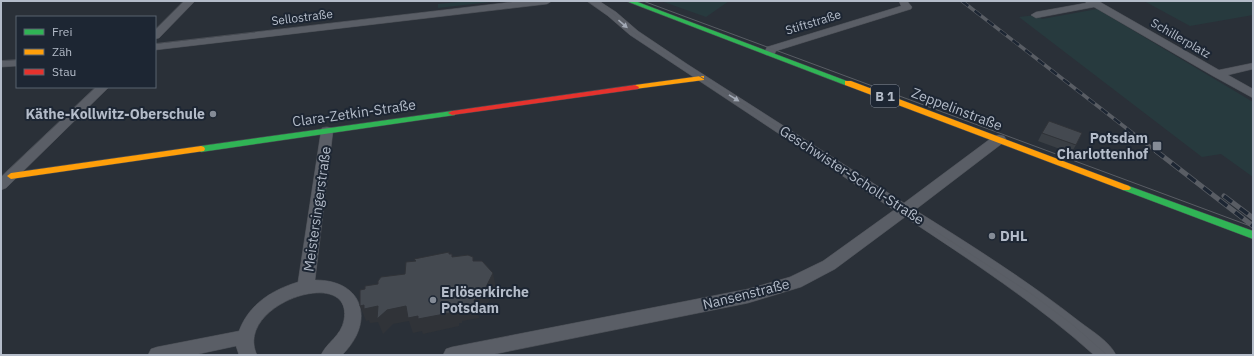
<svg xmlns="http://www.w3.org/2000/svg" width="1254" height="356" viewBox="0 0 1254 356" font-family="'IBM Plex Sans',sans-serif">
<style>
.green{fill:#273a3e}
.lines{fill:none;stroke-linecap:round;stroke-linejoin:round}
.street-casing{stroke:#484c53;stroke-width:1}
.fast-casing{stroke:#484c53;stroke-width:1}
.slow-casing{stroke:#484c53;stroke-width:1}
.jam-casing{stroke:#484c53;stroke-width:1}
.street{fill:#5a5e66;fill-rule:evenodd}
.fast{fill:#30b455;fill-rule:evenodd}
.slow{fill:#ff9f0a;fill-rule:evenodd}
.jam{fill:#e5322d;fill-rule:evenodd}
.tram{stroke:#595d64;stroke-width:1}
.rail-far1-casing{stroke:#595d64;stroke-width:3.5}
.rail-casing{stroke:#595d64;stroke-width:5}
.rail-far1{stroke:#1d2633;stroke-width:2.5;stroke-dasharray:8;stroke-linecap:butt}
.rail{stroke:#1d2633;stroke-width:3.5;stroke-dasharray:10;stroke-linecap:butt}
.wall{fill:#3a3f45}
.shaded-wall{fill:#303338}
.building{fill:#444950;stroke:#303338}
.oneway{fill:#a2a9b5}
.poi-dot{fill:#848b96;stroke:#1d2633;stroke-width:1.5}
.labels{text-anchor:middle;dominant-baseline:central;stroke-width:4;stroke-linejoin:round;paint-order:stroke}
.far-street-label{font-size:12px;fill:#b4bcc9;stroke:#1d2633}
.shield{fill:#1d2633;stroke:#878f9c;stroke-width:1}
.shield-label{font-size:13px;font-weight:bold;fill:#b4bcc9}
.street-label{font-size:14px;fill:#b4bcc9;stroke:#1d2633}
.poi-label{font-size:14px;font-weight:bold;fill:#b4bcc9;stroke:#1d2633;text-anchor:end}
</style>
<rect width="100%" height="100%" fill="#2a3038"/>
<!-- green -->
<g class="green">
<polygon points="468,1 490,1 490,2 438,8 438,4"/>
<polygon points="661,1 729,1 706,17"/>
<polygon points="1144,1 1253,1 1253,15 1190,26"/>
<polygon points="1097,9 1253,102 1253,177 1221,154 1202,157 1019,17 1036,15 1042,19"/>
</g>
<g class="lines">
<defs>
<g id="street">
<polygon points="184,1 195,1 159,38 155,39 155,30"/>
<polygon points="521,1 552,1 547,4 155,50 155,44"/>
<path d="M587,1H599L616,12L638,31L687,64L904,203L994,136L999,135L1004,136L1006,139L1004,142L915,210C971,245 1028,281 1080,322C1092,331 1110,342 1116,355H1094C1036,303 970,260 905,217L835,269L801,287L748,303L490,355H443L446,349L452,347L748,289L790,277L823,261L894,210L630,35L608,16Z"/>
<polygon points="899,1 907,1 912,7 911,9 776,51 774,55 766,55 764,53 767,47 901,6"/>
<polygon points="1085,1 1100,2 1219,70 1253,63 1253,69 1228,75 1253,89 1253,98 1213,76 1094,7 1036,18 1031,15 1036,12 1086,3"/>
<polygon points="17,60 17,66 1,67 1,61"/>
<polygon points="96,87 109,87 6,188 1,190 1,177"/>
<path d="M327,127L332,128L333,131L315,280C365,280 375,323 342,355H321C327,342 341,336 344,320C354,264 233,304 257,355H239L236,346L194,355H148L151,349L157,347L239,331C249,304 272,290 298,282L321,131L322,128Z"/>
</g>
<g id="fast">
<polygon points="626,1 635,1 852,83 848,85 845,85"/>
<polygon points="452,111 456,113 455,115 201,152 197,149 201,146"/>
<polygon points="1126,185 1253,231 1253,239 1123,190 1121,188 1123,186"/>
</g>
<g id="slow">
<polygon points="701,76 704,76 704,80 635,89 631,87 635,85"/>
<polygon points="845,81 851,81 1129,186 1131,188 1129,190 1123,190 845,85"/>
<polygon points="201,146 204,147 205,149 204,151 11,179 7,176 11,173"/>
</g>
<polygon id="jam" points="635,85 639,87 638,89 452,115 448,113 452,111"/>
</defs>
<!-- street casing -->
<use href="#street" class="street-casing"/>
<!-- fast casing -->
<use href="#fast" class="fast-casing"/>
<!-- slow casing -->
<use href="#slow" class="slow-casing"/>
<!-- jam casing -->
<use href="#jam" class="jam-casing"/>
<!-- street -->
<use href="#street" class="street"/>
<!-- fast -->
<use href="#fast" class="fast"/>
<!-- slow -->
<use href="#slow" class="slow"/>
<!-- jam -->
<use href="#jam" class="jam"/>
<!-- tram -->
<g class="tram">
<polyline points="599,1 634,33 1033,295 1073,325 1107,355"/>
<polyline points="643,1 1253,227"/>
</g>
<defs>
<polyline id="rail-far1" points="962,1 1157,152"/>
<g id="rail">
<polyline points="1156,151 1253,226"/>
<polyline points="1224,196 1253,218"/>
</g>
</defs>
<!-- rail-far1 casing -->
<use href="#rail-far1" class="rail-far1-casing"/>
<!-- rail casing -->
<use href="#rail" class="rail-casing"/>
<!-- rail-far1 -->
<use href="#rail-far1" class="rail-far1"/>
<!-- rail -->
<use href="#rail" class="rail"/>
</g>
<!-- wall -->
<polygon class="wall" points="1042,133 1076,145 1071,153 1038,141"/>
<!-- shaded-wall -->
<polygon class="shaded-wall" points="493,273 496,288 488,303 481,306 482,310 478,315 479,318 462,321 462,323 459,323 459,326 423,334 422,331 413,333 409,321 393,324 383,334 378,322 370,323 369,320 366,321 360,306 364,305 378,306 387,310 406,306 455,309 458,307 474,300 477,292"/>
<!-- building -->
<g class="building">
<polygon points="1049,121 1082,133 1076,145 1042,133"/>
<polygon points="449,252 449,254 452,254 452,257 468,255 473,257 473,261 482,261 493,273 485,289 477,292 478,296 474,300 475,304 458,307 458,308 455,309 455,312 418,319 418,316 408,318 406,306 387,310 377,319 378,306 364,309 364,305 360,306 360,290 365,289 365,286 378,284 378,281 381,277 405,274 406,262 416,261 414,259"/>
</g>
<!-- one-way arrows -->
<defs><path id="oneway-solid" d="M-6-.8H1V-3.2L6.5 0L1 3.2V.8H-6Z"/></defs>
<g class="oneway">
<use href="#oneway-solid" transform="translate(623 24) rotate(41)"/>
<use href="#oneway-solid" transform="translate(734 98) rotate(32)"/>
</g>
<!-- markers -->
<g class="poi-dot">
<circle cx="213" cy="114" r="4"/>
<rect x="1152" y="141" width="10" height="10" rx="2"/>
<circle cx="992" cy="236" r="4"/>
<circle cx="433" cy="300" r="4"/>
</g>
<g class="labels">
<!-- far-street labels -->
<g class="far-street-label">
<text transform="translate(302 17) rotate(-7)">Sellostraße</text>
<text transform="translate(813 22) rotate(-17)">Stiftstraße</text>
<text transform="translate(1181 38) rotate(30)">Schillerplatz</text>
</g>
<!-- shield labels -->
<rect class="shield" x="871" y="85" width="28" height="22" rx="3"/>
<g class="shield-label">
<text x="885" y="96">B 1</text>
</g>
<!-- street labels -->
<g class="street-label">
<text transform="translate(957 109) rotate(21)">Zeppelinstraße</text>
<text transform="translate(354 113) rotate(-8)">Clara-Zetkin-Straße</text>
<text transform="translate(852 175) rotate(33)">Geschwister-Scholl-Straße</text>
<text transform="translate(317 209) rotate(-82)">Meistersingerstraße</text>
<text transform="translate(746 294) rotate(-14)">Nansenstraße</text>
</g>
<!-- poi labels -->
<g class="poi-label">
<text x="205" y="114">Käthe-Kollwitz-Oberschule</text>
<text x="1148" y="138">Potsdam<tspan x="1148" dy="16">Charlottenhof</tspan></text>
<text x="1000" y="236" text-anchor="start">DHL</text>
<text x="441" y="292" text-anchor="start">Erlöserkirche<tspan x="441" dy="16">Potsdam</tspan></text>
</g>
</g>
<!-- border -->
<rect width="1254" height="356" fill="none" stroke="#b4bcc9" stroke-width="4"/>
<!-- legend -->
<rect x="16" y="16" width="140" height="72" fill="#1d2633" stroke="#59626f"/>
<rect x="24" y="29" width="20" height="6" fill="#30b455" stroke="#59626f"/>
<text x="52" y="36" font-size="12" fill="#b4bcc9">Frei</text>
<rect x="24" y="49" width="20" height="6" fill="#ff9f0a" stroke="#59626f"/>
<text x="52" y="56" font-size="12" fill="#b4bcc9">Zäh</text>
<rect x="24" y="69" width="20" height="6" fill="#e5322d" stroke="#59626f"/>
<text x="52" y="76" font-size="12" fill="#b4bcc9">Stau</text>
</svg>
